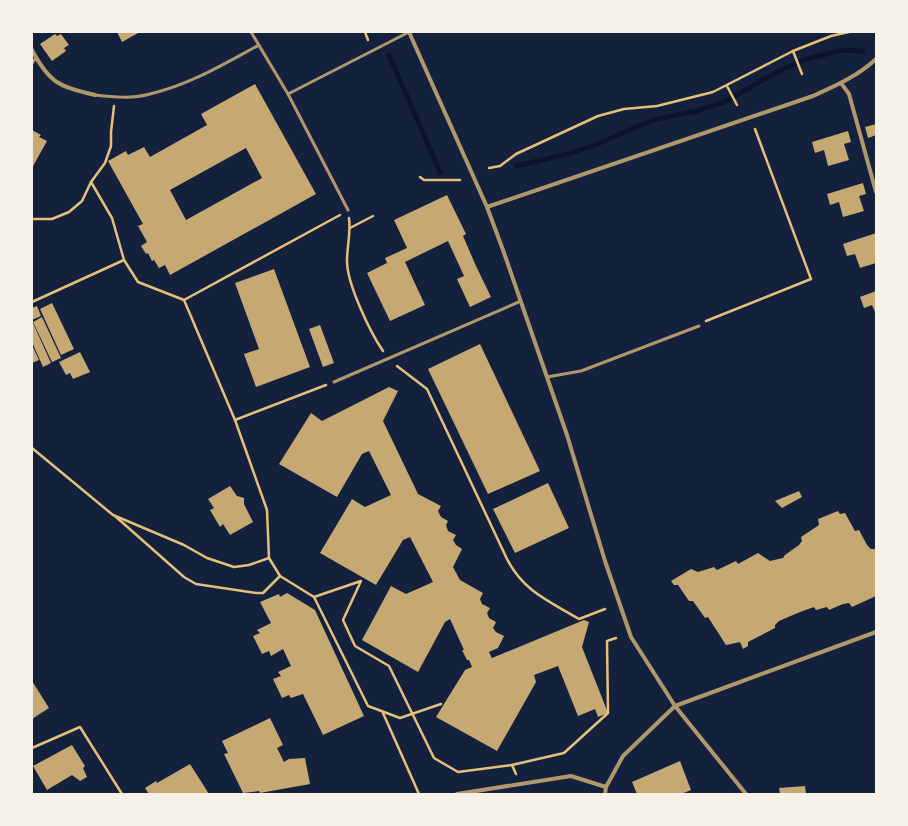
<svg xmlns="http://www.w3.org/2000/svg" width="908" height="826" viewBox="0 0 908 826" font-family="'Alegreya Sans',sans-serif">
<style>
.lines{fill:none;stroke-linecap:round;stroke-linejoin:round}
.stream{stroke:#0b132b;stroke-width:5}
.building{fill:#c6a872;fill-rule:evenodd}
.path{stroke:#e5c07b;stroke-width:2.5}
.service{stroke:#b1986c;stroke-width:3}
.minor{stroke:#b1986c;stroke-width:4}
</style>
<rect width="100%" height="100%" fill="#14213d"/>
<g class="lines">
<!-- stream -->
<g class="stream">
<polyline points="389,55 440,172"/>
<polyline points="517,166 571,153 595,145 653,120 696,111 724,102 783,69 807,59 842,50 863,51"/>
</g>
</g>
<!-- building -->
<g class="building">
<polygon points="117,32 140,32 122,42"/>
<polygon points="55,34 57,36 61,34 69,45 64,48 66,51 52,61 40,44"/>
<path d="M255,84L316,194L170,275L165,265L159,268L154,260L152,261L148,253L146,254L141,246L147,242L138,226L143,224L108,161L126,151L128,155L144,147L150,157L207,125L201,114ZM246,148L262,178L186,220L170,190Z"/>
<polygon points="876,124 876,135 868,138 865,127"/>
<polygon points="32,130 41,135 39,137 47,141 32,168"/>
<polygon points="848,131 851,142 844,144 849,160 828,166 824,150 815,153 812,142"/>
<polygon points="863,183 866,194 859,196 864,211 843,217 839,202 830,205 827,194"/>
<polygon points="447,195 466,234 463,236 476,266 491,297 470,307 457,279 464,276 448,241 405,262 425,305 390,321 367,273 387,263 385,258 407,248 394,220"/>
<polygon points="876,233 876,263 860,268 855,254 847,256 843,244"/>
<polygon points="274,269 310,367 256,387 244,354 259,349 235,283"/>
<polygon points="876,291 876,314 872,305 864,308 860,297"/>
<polygon points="52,303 74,349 61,355 40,309"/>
<polygon points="37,306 41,316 32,320 32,308"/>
<polygon points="42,317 61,358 52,362 33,322"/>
<polygon points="32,321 51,363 43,367 32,342"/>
<polygon points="320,325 334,363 323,367 309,329"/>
<polygon points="480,344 540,471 488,494 428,369"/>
<polygon points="32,345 39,360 32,363"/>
<polygon points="80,352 90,372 73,379 70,373 66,375 59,362"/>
<polygon points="389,387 398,391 383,421 418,494 441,506 438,511 441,517 448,521 446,525 448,531 456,535 453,540 456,545 462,549 453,567 460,580 483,593 480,599 482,604 490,608 487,613 489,618 496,622 493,628 496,632 504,636 498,648 489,652 492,658 584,620 589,622 582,647 608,713 598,717 595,709 578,716 558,666 534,675 536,682 497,751 436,717 465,670 472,667 469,660 467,660 462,650 464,650 450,619 445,622 418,672 362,640 391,586 406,594 433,582 410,537 403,540 376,585 320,553 352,499 365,507 391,495 369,451 362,454 337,497 279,464 311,413 322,421"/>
<polygon points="548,483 569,528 515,553 493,509"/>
<polygon points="230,486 237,496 244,498 244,504 253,522 230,535 223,524 220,527 210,510 214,508 208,499"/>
<polygon points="799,491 802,497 782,508 775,501"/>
<polygon points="838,511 840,514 845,513 855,531 859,530 867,545 871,549 876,549 876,596 852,607 849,603 843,604 829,610 827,607 816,610 814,607 800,612 779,621 775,625 775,628 748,642 748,646 743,649 740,642 726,645 708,617 705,618 693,601 689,601 678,585 674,585 671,581 691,569 698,572 714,567 717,570 736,561 738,564 758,553 770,561 783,558 785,555 799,545 802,541 801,537 819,525 818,519"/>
<polygon points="287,593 315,610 364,716 323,735 303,694 291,698 289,695 282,698 273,679 281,676 278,672 291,666 283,649 271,656 269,651 262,654 253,636 260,633 257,630 271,623 260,602 279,594 280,597"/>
<polygon points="32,681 49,708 32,719"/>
<polygon points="270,718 283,745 277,748 284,762 289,759 305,758 310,784 260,793 259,791 243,793 224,754 228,753 222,741"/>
<polygon points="72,745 85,766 83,768 87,777 80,781 72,775 47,790 33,766"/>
<polygon points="680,761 691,790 681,794 637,794 632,782"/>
<polygon points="190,764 209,794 149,794 145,788 156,781 157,783"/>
<polygon points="805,786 806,794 780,794 779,788"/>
</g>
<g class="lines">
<!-- path -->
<g class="path">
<polyline points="365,32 368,40"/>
<polyline points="793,51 802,74"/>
<polyline points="727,86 737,105"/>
<polyline points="489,168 500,166 516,154 598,116 624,109 657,106 713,92 793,51 831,36 849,32"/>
<polyline points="420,177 424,180 460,180"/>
<polyline points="91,182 112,218 124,260 138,282 184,300 235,420 267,510 269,558 280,576 314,597 368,706 400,718 441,704"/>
<path d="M349,218C351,233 347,246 347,261C347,284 370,332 383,351"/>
<polyline points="32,219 52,219 69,212 82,201 91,182 105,163 111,146 111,132 114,106"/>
<polyline points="350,228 373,216"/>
<polyline points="184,300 340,215"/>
<polyline points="32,302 124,260"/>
<polyline points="706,321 811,279 755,129"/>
<path d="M397,366L427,389L507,559C524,592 549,601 579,619L605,609"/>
<polyline points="235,420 326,385"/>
<polyline points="32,448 113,515 184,545 207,558 234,567 249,565 269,558"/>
<polyline points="115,516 184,577 196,584 256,593 263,593 280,576"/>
<polyline points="314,597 361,581 343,620 355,646 389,666 434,758 458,772 512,765 564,753 608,713 607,641 616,638"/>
<polyline points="383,713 419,794"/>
<polyline points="32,748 80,727 122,794"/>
<polyline points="512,765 516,774"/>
</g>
<!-- service -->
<g class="service">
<polyline points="251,32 288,94 348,210"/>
<polyline points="32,63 36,58"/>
<polyline points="288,94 409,32"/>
<path d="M95,95C113,97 132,99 150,94C189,85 224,64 259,45"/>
<polyline points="547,377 581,371 699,326"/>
<polyline points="334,382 521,301"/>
</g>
<!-- minor -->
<g class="minor">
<polyline points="409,32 487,207 503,250 567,435 605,561 631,637 675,706 746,794"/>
<path d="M32,50C50,84 59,86 95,95"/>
<polyline points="841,83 849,94 876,192"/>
<path d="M487,207L813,96C835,86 858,76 876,59"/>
<polyline points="457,794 571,776 606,787"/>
<polyline points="605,794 606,787 623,756 675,706 876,632"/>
</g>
</g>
<!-- border -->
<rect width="908" height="826" fill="none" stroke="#f6f1e7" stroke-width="66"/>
</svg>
